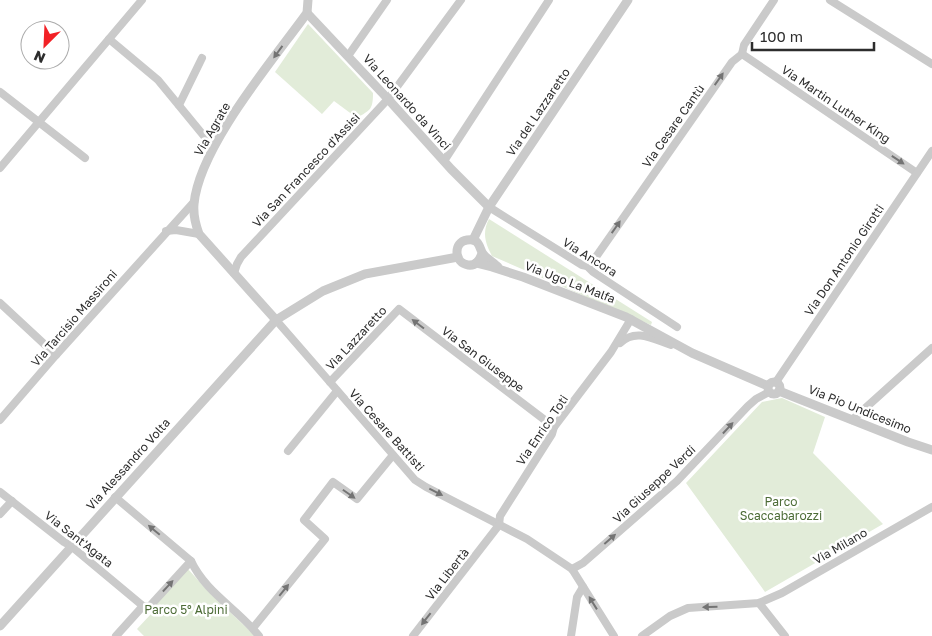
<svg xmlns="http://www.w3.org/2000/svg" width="932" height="636" viewBox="0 0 932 636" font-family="'Golos Text',sans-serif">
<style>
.green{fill:#e2ecd9}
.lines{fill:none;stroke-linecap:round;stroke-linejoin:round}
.minor{stroke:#cacaca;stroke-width:8}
.tertiary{stroke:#cacaca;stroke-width:9}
.oneway{fill:#747474}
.labels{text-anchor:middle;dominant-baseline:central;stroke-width:5;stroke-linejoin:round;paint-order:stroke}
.street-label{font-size:12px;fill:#2d2d2d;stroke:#fff}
.park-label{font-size:12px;fill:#4d6c37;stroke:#fff}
</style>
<rect width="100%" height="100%" fill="#fff"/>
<!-- green -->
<g class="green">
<path d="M308,24L373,93C373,110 370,110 357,118L334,101L322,114L275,72Z"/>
<path d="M489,219L652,322L651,325L492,256C485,243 482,232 489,219Z"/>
<polygon points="782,398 825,417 813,453 883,524 765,592 686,483 762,402"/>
<polygon points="187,568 207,590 255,636 144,636 137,629 151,614 151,608"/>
</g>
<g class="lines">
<!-- minor -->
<g class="minor">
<polyline points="830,0 932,64"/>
<polyline points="109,39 158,80 213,147"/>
<polyline points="742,54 917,173"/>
<polyline points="742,54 744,45 774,0"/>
<polyline points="348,56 387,0"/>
<polyline points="0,92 85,158"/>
<polyline points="179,105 202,58"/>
<polyline points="444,161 549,0"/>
<polyline points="0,168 142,0"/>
<polyline points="489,207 582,265 587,266 593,272 677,327"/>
<polyline points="166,231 176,230 199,234"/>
<polyline points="587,266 591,264 732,62 742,54"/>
<polyline points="234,273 237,264 241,257 388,99 461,0"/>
<polyline points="0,303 56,355"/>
<polyline points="276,320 415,480 426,487 527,539 572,569 614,636"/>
<path d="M620,343C636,328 653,339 671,345"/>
<polyline points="330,382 399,309 554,427"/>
<polyline points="776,382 932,151"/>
<polyline points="0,420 56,355 194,202"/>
<polyline points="852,420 932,348"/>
<polyline points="288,451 337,391"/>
<polyline points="0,492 64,542 71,546 143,606"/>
<path d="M115,497L191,561C206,593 238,609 259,636"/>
<polyline points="0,514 12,501"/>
<polyline points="499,525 500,516 552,434 554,427 611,352 631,319"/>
<polyline points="572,569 583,563 677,481 748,406 756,399 769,392"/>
<polyline points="759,603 785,636"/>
<polyline points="253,628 325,539 304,520 333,482 357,499 393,455"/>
<polyline points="116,636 143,606 149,607 191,561"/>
<polyline points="413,636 499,525"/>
<polyline points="571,636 577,597 583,587"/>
<polyline points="642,636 670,616 688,608 759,603 782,593 932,507"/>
</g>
<!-- tertiary -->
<g class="tertiary">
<polyline points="307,13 388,99 451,169 489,207"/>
<polyline points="473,240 489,207 628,0"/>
<path d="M482,253C480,260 476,266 468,265C454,263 453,242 467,240C480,238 479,248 483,254C486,258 494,263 498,267"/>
<polyline points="476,263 492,267 523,277 626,317 692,353 768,386"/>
<path d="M276,320L199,234C195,223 193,215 194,204C199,147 273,60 307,13L308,0"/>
<circle cx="774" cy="388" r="6"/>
<polyline points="779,391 908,442 932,450"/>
<polyline points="0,626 276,320 323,291 365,274 458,257"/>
</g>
</g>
<!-- one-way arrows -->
<defs><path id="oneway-solid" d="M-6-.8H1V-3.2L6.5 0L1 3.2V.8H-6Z" transform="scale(1.25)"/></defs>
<g class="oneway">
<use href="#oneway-solid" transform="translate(278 52) rotate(126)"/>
<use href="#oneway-solid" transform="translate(719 79) rotate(-55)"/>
<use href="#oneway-solid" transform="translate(898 160) rotate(34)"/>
<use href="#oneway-solid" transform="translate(616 227) rotate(-55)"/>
<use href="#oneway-solid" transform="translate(418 324) rotate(-143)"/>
<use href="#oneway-solid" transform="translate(728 428) rotate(-47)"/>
<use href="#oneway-solid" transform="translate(436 492) rotate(27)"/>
<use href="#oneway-solid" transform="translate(349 494) rotate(35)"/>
<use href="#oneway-solid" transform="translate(154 530) rotate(-140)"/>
<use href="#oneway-solid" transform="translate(610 539) rotate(-41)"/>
<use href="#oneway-solid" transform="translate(168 586) rotate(-47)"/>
<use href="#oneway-solid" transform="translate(284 590) rotate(-51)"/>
<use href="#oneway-solid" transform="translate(593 603) rotate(-122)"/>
<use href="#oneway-solid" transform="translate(710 607) rotate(178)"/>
<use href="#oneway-solid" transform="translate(426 619) rotate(128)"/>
</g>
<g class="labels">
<!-- street labels -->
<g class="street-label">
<text transform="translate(407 102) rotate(48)">Via Leonardo da Vinci</text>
<text transform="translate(836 104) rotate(34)">Via Martin Luther King</text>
<text transform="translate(538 112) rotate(-56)">Via del Lazzaretto</text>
<text transform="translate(673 126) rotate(-55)">Via Cesare Cantù</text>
<text transform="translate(212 129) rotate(-60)">Via Agrate</text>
<text transform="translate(306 170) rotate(-47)">Via San Francesco d'Assisi</text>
<text transform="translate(590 257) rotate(32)">Via Ancora</text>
<text transform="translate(844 260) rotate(-56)">Via Don Antonio Girotti</text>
<text transform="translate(570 282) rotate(21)">Via Ugo La Malfa</text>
<text transform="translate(74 318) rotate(-49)">Via Tarcisio Massironi</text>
<text transform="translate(356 338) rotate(-47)">Via Lazzaretto</text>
<text transform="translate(483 359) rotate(37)">Via San Giuseppe</text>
<text transform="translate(860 409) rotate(22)">Via Pio Undicesimo</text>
<text transform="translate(387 430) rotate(48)">Via Cesare Battisti</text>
<text transform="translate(542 430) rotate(-56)">Via Enrico Toti</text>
<text transform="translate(128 464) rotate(-48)">Via Alessandro Volta</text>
<text transform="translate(654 484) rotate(-43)">Via Giuseppe Verdi</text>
<text transform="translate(79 539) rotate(38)">Via Sant'Agata</text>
<text transform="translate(840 546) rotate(-30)">Via Milano</text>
<text transform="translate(447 574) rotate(-52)">Via Libertà</text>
</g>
<!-- park labels -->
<g class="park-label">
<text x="781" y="501">Parco<tspan x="781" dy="14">Scaccabarozzi</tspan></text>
<text x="186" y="609">Parco 5° Alpini</text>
</g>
</g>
<!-- north arrow -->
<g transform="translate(45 45) rotate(204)"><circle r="24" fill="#ffffff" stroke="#ababab"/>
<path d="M0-4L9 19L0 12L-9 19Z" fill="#f22126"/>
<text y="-8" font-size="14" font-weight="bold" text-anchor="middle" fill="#2d2d2d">N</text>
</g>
<!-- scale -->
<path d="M752 42v8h122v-8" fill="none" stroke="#2d2d2d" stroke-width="2.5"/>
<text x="760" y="42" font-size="15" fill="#2d2d2d" stroke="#ffffff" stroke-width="4" paint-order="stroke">100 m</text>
</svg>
